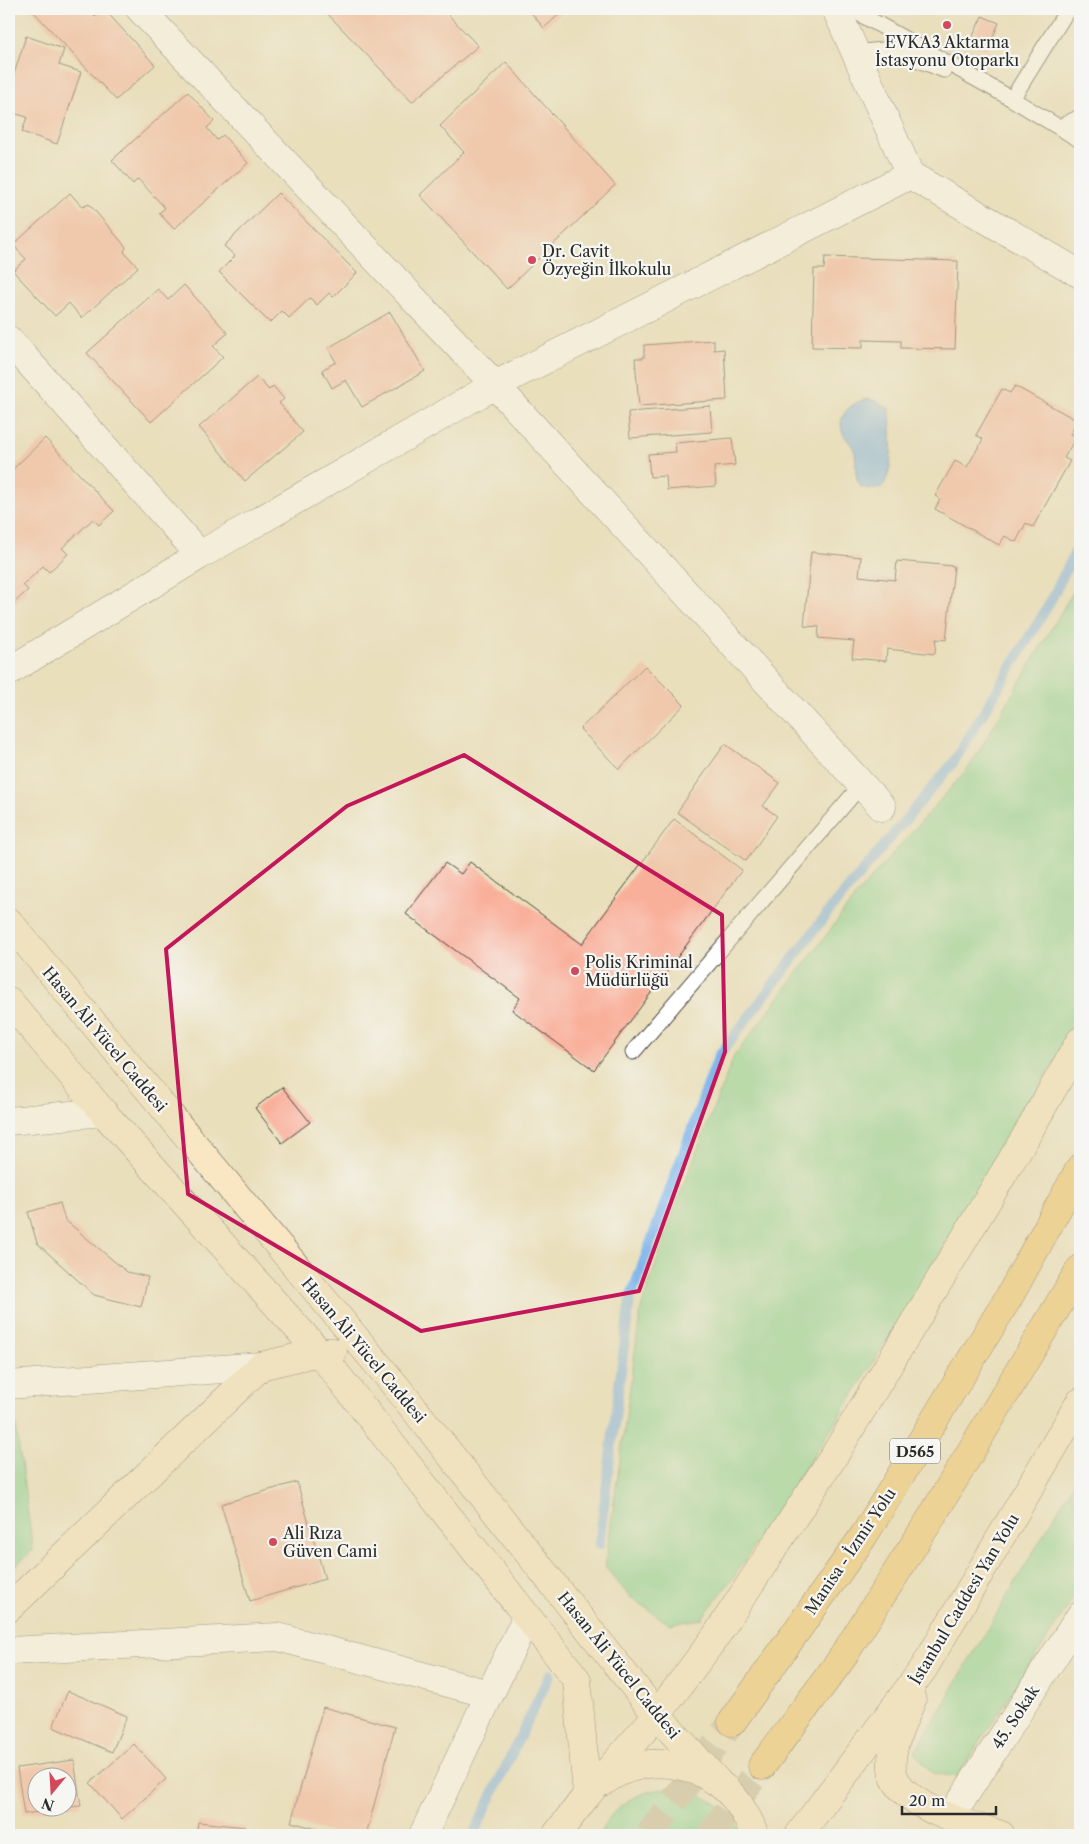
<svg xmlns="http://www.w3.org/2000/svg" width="1089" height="1844" viewBox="0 0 1089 1844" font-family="'Libre Caslon Text',serif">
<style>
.green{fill:#81d496;stroke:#568060}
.water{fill:#7ab2ea;stroke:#526e8a}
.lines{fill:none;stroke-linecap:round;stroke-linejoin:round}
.stream{stroke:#7ab2ea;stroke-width:10}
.building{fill:#f9b09b}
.highway-tunnel{stroke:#c4bb9e;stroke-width:28;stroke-dasharray:28 14;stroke-linecap:butt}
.lane-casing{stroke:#484641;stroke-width:17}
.street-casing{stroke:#484641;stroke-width:29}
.secondary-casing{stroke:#484641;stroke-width:29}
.highway-casing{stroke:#484641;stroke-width:29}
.lane{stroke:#fff;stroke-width:15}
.street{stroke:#fff;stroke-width:28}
.secondary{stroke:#f9e7c3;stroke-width:28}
.highway{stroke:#f1c369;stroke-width:28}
.marked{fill:none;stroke:#c2185b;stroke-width:4;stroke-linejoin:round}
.poi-dot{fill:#d1495b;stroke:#f6f6f2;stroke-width:2}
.labels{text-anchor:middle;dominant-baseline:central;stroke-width:4.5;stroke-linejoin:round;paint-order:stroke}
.shield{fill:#f6f6f2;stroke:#686867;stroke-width:1}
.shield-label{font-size:15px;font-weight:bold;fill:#2b2b2b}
.poi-label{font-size:16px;fill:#2b2b2b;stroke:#f6f6f2;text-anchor:start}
.street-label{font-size:16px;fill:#2b2b2b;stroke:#f6f6f2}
</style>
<rect width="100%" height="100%" fill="#f6f6f2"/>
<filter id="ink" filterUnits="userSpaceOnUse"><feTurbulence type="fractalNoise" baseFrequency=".02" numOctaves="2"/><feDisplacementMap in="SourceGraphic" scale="10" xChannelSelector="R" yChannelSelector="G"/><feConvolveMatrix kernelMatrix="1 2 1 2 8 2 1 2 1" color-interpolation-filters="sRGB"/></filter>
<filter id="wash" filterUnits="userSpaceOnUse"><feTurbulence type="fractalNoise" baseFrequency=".0096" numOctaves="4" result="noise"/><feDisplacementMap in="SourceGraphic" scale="20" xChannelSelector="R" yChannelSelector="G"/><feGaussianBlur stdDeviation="1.12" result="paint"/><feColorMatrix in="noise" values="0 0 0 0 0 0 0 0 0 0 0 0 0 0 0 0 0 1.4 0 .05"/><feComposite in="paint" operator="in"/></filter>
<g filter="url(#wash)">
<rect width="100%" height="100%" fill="#eadfbb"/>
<!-- green -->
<g class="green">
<polygon points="1080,580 1080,1017 984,1181 852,1397 734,1577 701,1619 669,1624 630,1597 605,1567 641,1308 677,1202 734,1056 859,892 970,766"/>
<polygon points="9,1404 13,1404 33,1550 9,1571"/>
<polygon points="1080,1473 1080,1588 957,1777 932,1773 915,1752"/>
<path d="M676,1787C703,1795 732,1806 741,1835H599C616,1800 639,1791 676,1787Z"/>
</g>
<!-- water -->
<path class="water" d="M866,399L874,400L889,408C892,424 895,480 880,488C874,491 867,488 861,487C853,476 857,466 855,453C854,446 846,440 843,433C836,416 850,403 866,399Z"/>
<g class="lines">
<!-- stream -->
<g class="stream">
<polyline points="599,1545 630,1299 718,1057 826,915 953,763 1048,606 1080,542"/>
<polyline points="473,1835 550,1674"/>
</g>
</g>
<g id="blocks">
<!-- building -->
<g class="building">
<polygon points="31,9 88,9 95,16 104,9 155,65 116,100"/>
<polygon points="323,9 443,9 478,46 412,102"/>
<polygon points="528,9 565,9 544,28"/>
<polygon points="982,16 999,23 987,50 970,43"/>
<polygon points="26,36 64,49 59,65 81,72 57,144 22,132 27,117 9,112 9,90"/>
<polygon points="506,62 615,185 507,289 420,195 464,152 440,126"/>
<polygon points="188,92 214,121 207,128 217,140 223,135 248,163 174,229 159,213 165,208 138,179 133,184 112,160"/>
<polygon points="70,193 82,207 89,204 126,247 124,252 138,267 82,318 69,303 55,316 13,271 26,259 13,245"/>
<polygon points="278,193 357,273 333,297 329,293 317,305 310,298 289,318 282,311 270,323 219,272 235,256 224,246"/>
<polygon points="825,257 958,261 955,349 901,348 901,341 863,340 863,348 812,347 814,269 824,269"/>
<polygon points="184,285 228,333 213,346 223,357 151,422 87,353 158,289 168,300"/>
<polygon points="390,312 425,371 362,407 346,380 332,388 322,370 336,362 328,348"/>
<polygon points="714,340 714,350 724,349 727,400 639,406 635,358 644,358 644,345"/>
<polygon points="257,377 269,390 273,386 284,399 279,403 303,432 245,481 199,427"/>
<polygon points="1015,386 1078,421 1070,434 1076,437 1064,458 1070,461 1033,527 1026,523 1016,542 1005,536 999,545 935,509 940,499 935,496 955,461 967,467 983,439 976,435 1002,389 1010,393"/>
<polygon points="710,406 712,432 630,438 628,412"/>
<polygon points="45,438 114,511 99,525 93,519 62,548 68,554 49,572 43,566 23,585 28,590 14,603 9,597 9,473"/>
<polygon points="732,438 735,465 714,467 716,486 667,490 666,476 650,477 648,454 676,452 675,443"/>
<polygon points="811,552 861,557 859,576 895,580 897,561 954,566 946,640 936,639 935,654 887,649 886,661 852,658 854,641 818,638 819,627 804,626"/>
<polygon points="645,666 684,705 619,769 580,729"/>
<polygon points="725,744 780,783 763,806 777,816 746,861 677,812"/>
<polygon points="674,819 742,870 594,1070 512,1010 520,998 406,914 445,863 461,874 470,862 582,944"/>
<polygon points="282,1087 310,1122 282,1143 255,1108"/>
<polygon points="60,1203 65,1220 127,1272 148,1277 141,1307 94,1295 37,1243 28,1212"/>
<polygon points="297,1482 325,1579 250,1601 221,1504"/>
<polygon points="68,1691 127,1716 112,1752 53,1727"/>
<polygon points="323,1707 395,1727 366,1835 339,1835 291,1822"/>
<polygon points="134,1744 166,1779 122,1819 90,1783"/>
<polygon points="74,1760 81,1806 68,1807 68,1776 38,1776 38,1806 67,1808 24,1814 17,1768"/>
<polygon points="198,1822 245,1827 244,1835 196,1835"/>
</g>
</g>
</g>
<g filter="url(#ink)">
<use href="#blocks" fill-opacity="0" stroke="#484641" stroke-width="1"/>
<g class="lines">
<!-- highway-tunnel -->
<g class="highway-tunnel">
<polyline points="649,1835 732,1722"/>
<polyline points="710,1835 762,1766"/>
</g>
<defs>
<g id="lane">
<polyline points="851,9 1012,99 1080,140"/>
<polyline points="855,53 892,49 944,70"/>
<polyline points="1012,99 1068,9"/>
<polyline points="1060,127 1080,117"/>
<polyline points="633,1052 862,784"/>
</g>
<g id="street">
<polyline points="140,9 495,385 882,807"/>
<polyline points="836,9 910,175 1080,274"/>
<polyline points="9,340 200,555"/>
<polyline points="9,671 200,555 495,385 910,175"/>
<polyline points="9,1121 103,1112"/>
<polyline points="9,1385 261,1366"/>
<polyline points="9,1651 278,1637 489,1694"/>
<polyline points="950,1818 1080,1616"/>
<polyline points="423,1835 526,1618"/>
</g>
<g id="secondary">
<polyline points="9,922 399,1390 657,1715 716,1780"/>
<polyline points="9,1001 103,1112 319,1352 577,1680 587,1795"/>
<polyline points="9,1608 261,1366 319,1352 333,1352"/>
<path d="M912,1700C904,1719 887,1753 893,1774C904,1808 971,1825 1001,1835"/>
<path d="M603,1782C649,1747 719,1764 745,1814C749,1821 753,1827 754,1835"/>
<polyline points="556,1835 587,1795 657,1715 716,1636 834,1456 1026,1136 1080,1041"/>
<polyline points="799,1835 924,1668 1080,1402"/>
</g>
<g id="highway">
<polyline points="732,1722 863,1537 1009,1297 1080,1168"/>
<polyline points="762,1766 840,1661 931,1518 1080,1269"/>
</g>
</defs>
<!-- lane casing -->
<use href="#lane" class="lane-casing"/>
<!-- street casing -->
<use href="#street" class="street-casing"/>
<!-- secondary casing -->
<use href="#secondary" class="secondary-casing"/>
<!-- highway casing -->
<use href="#highway" class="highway-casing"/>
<!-- lane -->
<use href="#lane" class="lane"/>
<!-- street -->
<use href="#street" class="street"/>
<!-- secondary -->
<use href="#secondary" class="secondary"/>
<!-- highway -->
<use href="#highway" class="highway"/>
</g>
</g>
<!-- marked area -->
<path d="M0 0H1089V1844H0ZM464,755L722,915L725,1052L639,1291L421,1331L188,1194L166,949L347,806Z" fill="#eadfbb" fill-opacity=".55" fill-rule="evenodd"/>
<path class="marked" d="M464,755L722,915L725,1052L639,1291L421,1331L188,1194L166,949L347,806Z"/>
<!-- markers -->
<g class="poi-dot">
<circle cx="947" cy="25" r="5"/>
<circle cx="532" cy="260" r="5"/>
<circle cx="575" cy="971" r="5"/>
<circle cx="273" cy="1542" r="5"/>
</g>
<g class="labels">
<!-- shield labels -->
<rect class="shield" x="890" y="1438.5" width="50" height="25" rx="4"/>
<g class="shield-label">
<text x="915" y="1451">D565</text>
</g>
<!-- poi labels -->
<g class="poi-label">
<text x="947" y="42" text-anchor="middle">EVKA3 Aktarma<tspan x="947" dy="18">İstasyonu Otoparkı</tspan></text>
<text x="542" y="251">Dr. Cavit<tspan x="542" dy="18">Özyeğin İlkokulu</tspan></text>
<text x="585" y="962">Polis Kriminal<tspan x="585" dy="18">Müdürlüğü</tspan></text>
<text x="283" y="1533">Ali Rıza<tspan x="283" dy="18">Güven Cami</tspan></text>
</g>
<!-- street labels -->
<g class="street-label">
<text transform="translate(105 1039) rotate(50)">Hasan Âli Yücel Caddesi</text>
<text transform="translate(364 1350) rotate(50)">Hasan Âli Yücel Caddesi</text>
<text transform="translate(850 1551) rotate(-56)">Manisa - İzmir Yolu</text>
<text transform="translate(964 1599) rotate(-59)">İstanbul Caddesi Yan Yolu</text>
<text transform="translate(619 1665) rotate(51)">Hasan Âli Yücel Caddesi</text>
<text transform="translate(1015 1717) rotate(-57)">45. Sokak</text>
</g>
</g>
<!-- margin -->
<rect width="1089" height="1844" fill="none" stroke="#f6f6f2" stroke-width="30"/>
<!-- north arrow -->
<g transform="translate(52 1792) rotate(198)"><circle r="24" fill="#f6f6f2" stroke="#a5a5a2"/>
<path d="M0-4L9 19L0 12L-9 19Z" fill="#d1495b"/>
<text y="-8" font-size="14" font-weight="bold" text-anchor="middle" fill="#2b2b2b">N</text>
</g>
<!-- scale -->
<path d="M902 1806v8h94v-8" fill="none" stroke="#2b2b2b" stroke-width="2.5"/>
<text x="909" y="1806" font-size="15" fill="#2b2b2b" stroke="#f6f6f2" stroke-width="4" paint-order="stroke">20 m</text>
</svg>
